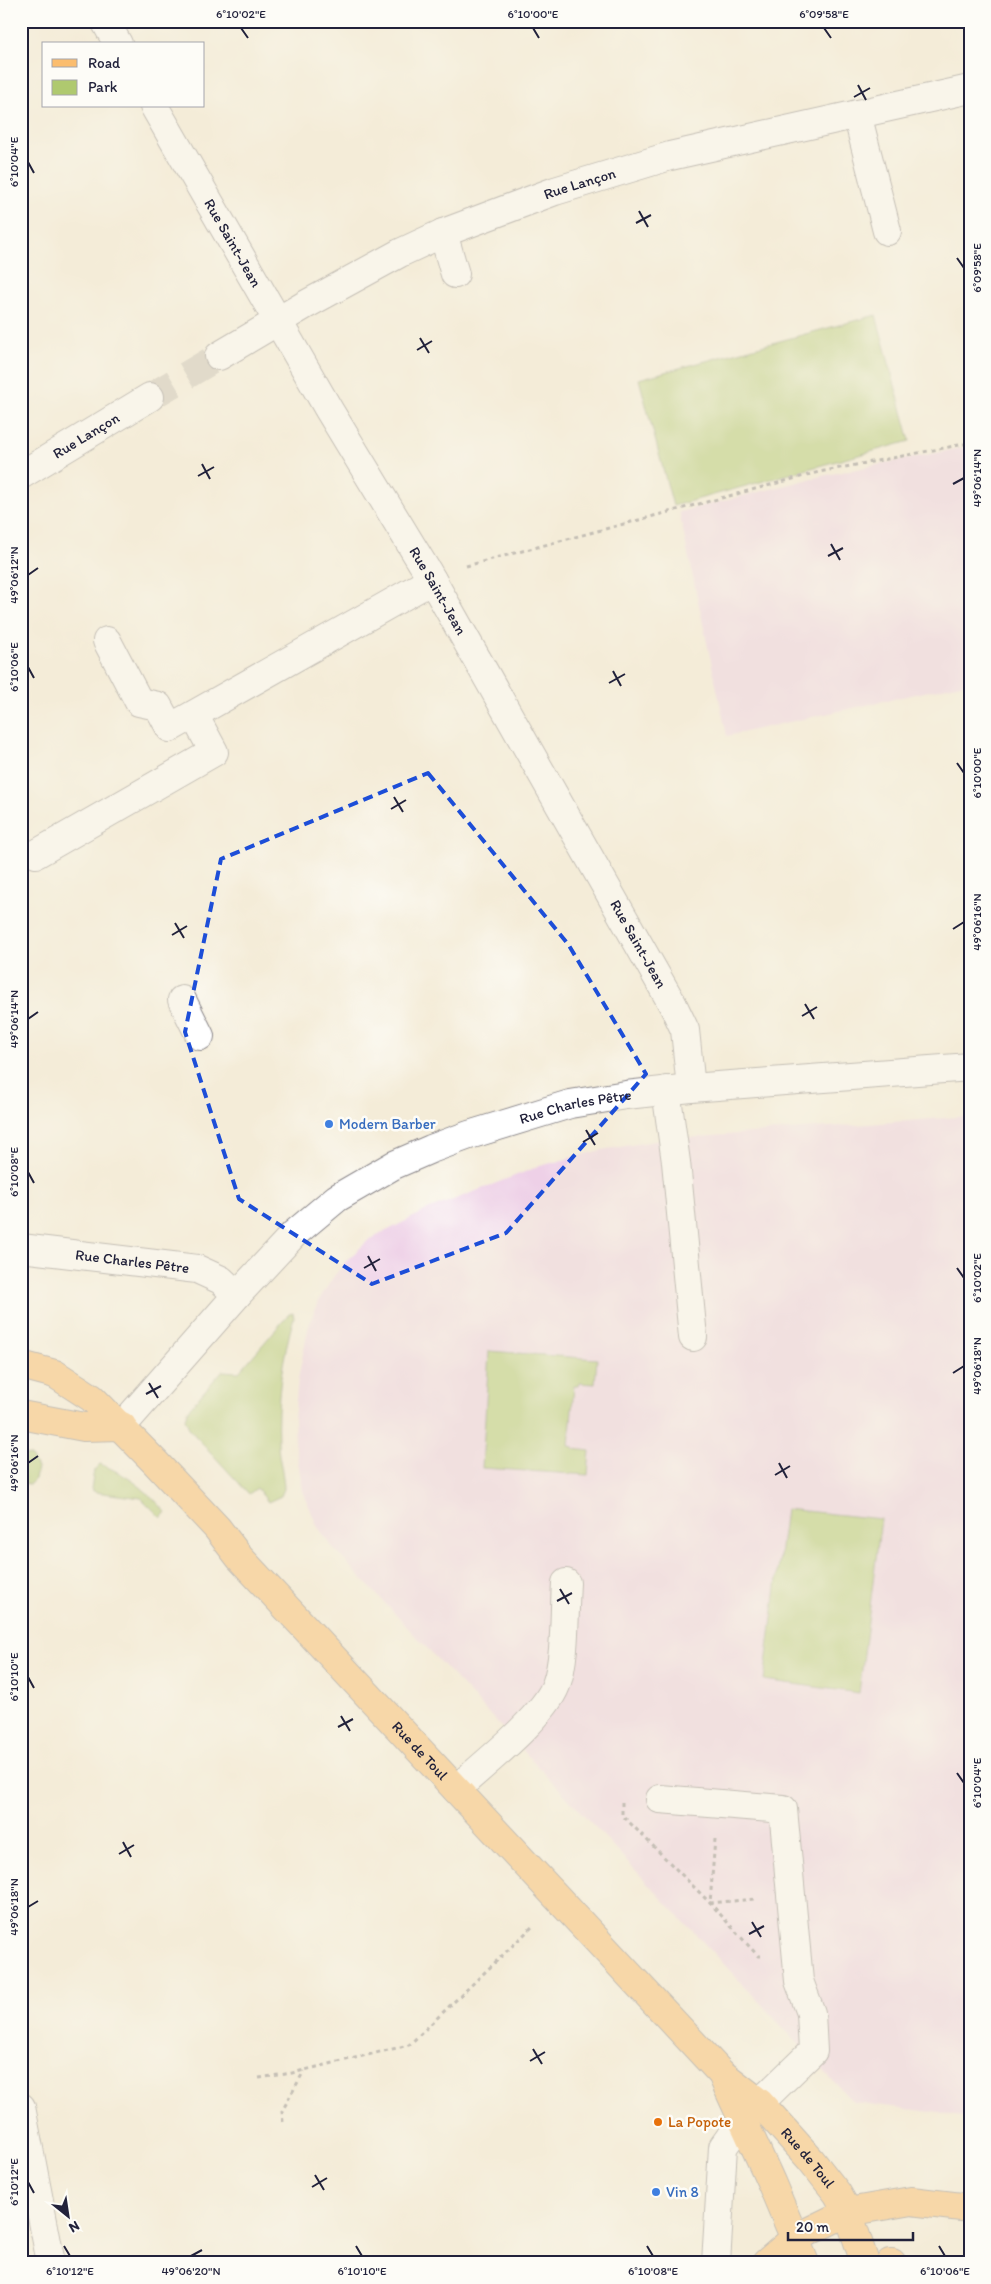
<svg xmlns="http://www.w3.org/2000/svg" width="991" height="2284" viewBox="0 0 991 2284" font-family="Itim,sans-serif">
<style>
.built{fill:#eed0e7}
.green{fill:#afc96f;stroke:#687655}
.lines{fill:none;stroke-linecap:round;stroke-linejoin:round}
.minor-tunnel{stroke:#cac4b9;stroke-width:28;stroke-dasharray:28 14;stroke-linecap:butt}
.minor-casing{stroke:#8b878a;stroke-width:30}
.major-casing{stroke:#8b878a;stroke-width:30}
.path{stroke:#8b878a;stroke-width:3;stroke-dasharray:4 4;stroke-linecap:butt}
.minor{stroke:#fff;stroke-width:28}
.major{stroke:#fbbd6e;stroke-width:28}
.marked{fill:none;stroke:#1d4ed8;stroke-width:4;stroke-dasharray:10 6;stroke-linejoin:round}
.ticks{fill:none;stroke:#22223b;stroke-width:2}
.shop-dot{fill:#3f7fe0;stroke:#fdfcf7;stroke-width:2}
.food-dot{fill:#e8710a;stroke:#fdfcf7;stroke-width:2}
.labels{text-anchor:middle;dominant-baseline:central;stroke-width:5;stroke-linejoin:round;paint-order:stroke}
.street-label{font-size:15px;fill:#22223b;stroke:#fdfcf7}
.shop-label{font-size:15px;fill:#366cbe;stroke:#fdfcf7;text-anchor:start}
.food-label{font-size:15px;fill:#c56008;stroke:#fdfcf7;text-anchor:start}
.neatline{fill:none;stroke:#22223b;stroke-width:2}
.ticks-label{font-size:12px;text-anchor:middle;fill:#22223b}
</style>
<rect width="100%" height="100%" fill="#fdfcf7"/>
<filter id="ink" filterUnits="userSpaceOnUse"><feTurbulence type="fractalNoise" baseFrequency=".02" numOctaves="2"/><feDisplacementMap in="SourceGraphic" scale="10" xChannelSelector="R" yChannelSelector="G"/><feConvolveMatrix kernelMatrix="1 2 1 2 8 2 1 2 1" color-interpolation-filters="sRGB"/></filter>
<filter id="wash" filterUnits="userSpaceOnUse"><feTurbulence type="fractalNoise" baseFrequency=".0096" numOctaves="4" result="noise"/><feDisplacementMap in="SourceGraphic" scale="20" xChannelSelector="R" yChannelSelector="G"/><feGaussianBlur stdDeviation="1.12" result="paint"/><feColorMatrix in="noise" values="0 0 0 0 0 0 0 0 0 0 0 0 0 0 0 0 0 1.4 0 .05"/><feComposite in="paint" operator="in"/></filter>
<g filter="url(#wash)">
<rect width="100%" height="100%" fill="#f4ecd8"/>
<!-- built -->
<g class="built">
<polygon points="970,446 970,682 727,736 679,512 822,476"/>
<polygon points="970,1116 970,2117 853,2102 334,1549 317,1526 303,1491 295,1444 294,1419 298,1379 308,1329 318,1301 334,1276 348,1259 369,1240 425,1211 540,1166 601,1150 661,1140"/>
</g>
<!-- green -->
<g class="green">
<polygon points="876,315 910,441 673,506 639,379"/>
<path d="M293,1313L294,1317C282,1359 276,1400 278,1443C278,1458 284,1474 284,1489L281,1496L268,1502L257,1488L249,1494L190,1430L185,1419L187,1411L222,1371L239,1372L289,1314Z"/>
<polygon points="489,1351 597,1359 595,1384 579,1383 578,1386 574,1386 569,1446 574,1447 574,1449 590,1451 588,1475 482,1468"/>
<polygon points="21,1454 31,1456 37,1468 35,1479 30,1484 21,1483"/>
<path d="M100,1464C130,1476 145,1489 166,1512L161,1518L141,1498L95,1492L91,1489L94,1470Z"/>
<polygon points="786,1509 881,1519 859,1693 764,1680"/>
</g>
</g>
<g filter="url(#ink)">
<g class="lines">
<!-- minor-tunnel -->
<polyline class="minor-tunnel" points="150,397 219,356"/>
<defs>
<g id="minor">
<polyline points="105,21 118,44"/>
<path id="s1" d="M154,106L329,410L427,571L673,1005L685,1030L691,1088"/>
<polyline points="857,114 887,231"/>
<polyline points="443,233 455,274"/>
<path id="s2" d="M219,356L305,305L400,253L443,233L555,191L670,156L970,89"/>
<path id="s3" d="M21,475L150,397"/>
<polyline points="107,641 139,702 158,706 170,728 432,580"/>
<polyline points="36,854 214,752 194,715"/>
<polyline points="182,1000 200,1036"/>
<polyline points="666,1090 676,1162 693,1337"/>
<path id="s4" d="M21,1248L197,1269L221,1280L237,1295"/>
<path id="s5" d="M122,1426L237,1295L294,1234L337,1198L394,1165L431,1149L469,1135L570,1104L626,1095L691,1088L970,1067"/>
<path d="M456,1789C483,1765 544,1717 556,1685C566,1658 564,1612 566,1583"/>
<polyline points="660,1799 783,1809 799,1981 811,2013 813,2051 743,2119 723,2147 716,2263"/>
<polyline points="21,2107 51,2263"/>
</g>
<g id="major">
<path id="s6" d="M21,1365L55,1374L92,1398L155,1462L217,1528L240,1558L721,2073L760,2103L811,2160L837,2193L848,2212L865,2263"/>
<polyline points="21,1415 84,1427 122,1426"/>
<polyline points="724,2079 771,2182 805,2263"/>
<polyline points="766,2263 795,2238 848,2212 911,2201 970,2208"/>
<polyline points="890,2263 892,2263"/>
</g>
</defs>
<!-- minor casing -->
<use href="#minor" class="minor-casing"/>
<!-- major casing -->
<use href="#major" class="major-casing"/>
<!-- path -->
<g class="path">
<polyline points="466,566 819,472 970,443"/>
<polyline points="622,1802 622,1815 710,1903 758,1956 761,1956"/>
<polyline points="715,1839 710,1903 755,1899"/>
<polyline points="259,2078 292,2073 409,2045 532,1927"/>
<polyline points="283,2122 282,2111 304,2071"/>
</g>
<!-- minor -->
<use href="#minor" class="minor"/>
<!-- major -->
<use href="#major" class="major"/>
</g>
</g>
<!-- marked area -->
<path d="M0 0H991V2284H0ZM428,773L568,944L646,1074L506,1233L372,1284L239,1199L185,1032L221,859Z" fill="#f4ecd8" fill-opacity=".55" fill-rule="evenodd"/>
<path class="marked" d="M428,773L568,944L646,1074L506,1233L372,1284L239,1199L185,1032L221,859Z"/>
<!-- ticks -->
<path class="ticks" d="M241,28L248,38M533,28L539,38M824,28L831,38M858,85L866,100M854,97L870,88M28,162L34,173M639,211L648,227M636,223L651,215M957,258L964,268M420,338L429,353M417,350L432,341M202,464L210,479M198,476L214,467M953,484L964,478M831,544L840,560M828,556L843,548M28,575L38,568M28,667L34,678M613,671L621,686M609,683L625,674M957,763L964,773M394,797L403,812M391,809L406,800M175,923L184,938M953,929L964,922M172,935L187,926M805,1004L814,1019M802,1016L817,1007M28,1019L38,1012M586,1130L595,1145M583,1142L598,1133M28,1172L34,1183M368,1256L376,1271M364,1268L380,1259M957,1268L964,1278M953,1373L964,1366M149,1383L158,1398M146,1394L161,1386M28,1463L38,1456M779,1463L787,1478M775,1475L790,1466M560,1589L569,1604M557,1601L572,1593M28,1677L34,1688M341,1716L350,1731M338,1727L353,1719M957,1773L964,1783M123,1842L131,1857M119,1854L134,1845M28,1907L38,1901M752,1922L761,1937M749,1934L764,1926M533,2049L542,2064M530,2061L545,2052M315,2175L324,2190M28,2182L34,2193M312,2187L327,2178M64,2246L70,2256M356,2246L362,2256M647,2246L653,2256M939,2246L945,2256M191,2256L202,2250"/>
<!-- markers -->
<g class="shop-dot">
<circle cx="329" cy="1124" r="5"/>
<circle cx="656" cy="2192" r="5"/>
</g>
<circle class="food-dot" cx="658" cy="2122" r="5"/>
<g class="labels">
<!-- street labels -->
<g class="street-label">
<text stroke="none"><textPath href="#s2" startOffset="401">Rue Lançon</textPath></text>
<text stroke="none"><textPath href="#s1" startOffset="158">Rue Saint-Jean</textPath></text>
<text stroke="none"><textPath href="#s3" startOffset="76">Rue Lançon</textPath></text>
<text stroke="none"><textPath href="#s1" startOffset="562">Rue Saint-Jean</textPath></text>
<text stroke="none"><textPath href="#s1" startOffset="968">Rue Saint-Jean</textPath></text>
<text stroke="none"><textPath href="#s5" startOffset="571">Rue Charles Pêtre</textPath></text>
<text stroke="none"><textPath href="#s4" startOffset="112">Rue Charles Pêtre</textPath></text>
<text stroke="none"><textPath href="#s6" startOffset="561">Rue de Toul</textPath></text>
<text stroke="none"><textPath href="#s6" startOffset="1124">Rue de Toul</textPath></text>
</g>
<!-- shop labels -->
<g class="shop-label">
<text x="339" y="1124">Modern Barber</text>
<text x="666" y="2192">Vin 8</text>
</g>
<!-- food labels -->
<g class="food-label">
<text x="668" y="2122">La Popote</text>
</g>
</g>
<!-- margin -->
<rect width="991" height="2284" fill="none" stroke="#fdfcf7" stroke-width="55"/>
<!-- legend -->
<rect x="42" y="42" width="162" height="65" fill="#fdfcf7" stroke="#a5a5ac"/>
<rect x="52" y="59" width="25" height="8" fill="#fbbd6e" stroke="#a5a5ac"/>
<text x="88" y="68" font-size="15" fill="#22223b">Road</text>
<rect x="52" y="80" width="25" height="15" fill="#afc96f" stroke="#a5a5ac"/>
<text x="88" y="92" font-size="15" fill="#22223b">Park</text>
<!-- north arrow -->
<g transform="translate(68 2216) rotate(150)" stroke="#fdfcf7" stroke-width="4" paint-order="stroke">
<path d="M0-4L9 19L0 12L-9 19Z" fill="#22223b"/>
<text y="-8" font-size="14" font-weight="bold" text-anchor="middle" fill="#22223b">N</text>
</g>
<!-- scale -->
<path d="M788 2232v8h125v-8" fill="none" stroke="#22223b" stroke-width="2.5"/>
<text x="796" y="2232" font-size="15" fill="#22223b" stroke="#fdfcf7" stroke-width="4" paint-order="stroke">20 m</text>
<rect x="28" y="28" width="936" height="2228" class="neatline"/>
<g class="ticks-label">
<text x="241" y="18">6°10'02"E</text>
<text x="533" y="18">6°10'00"E</text>
<text x="824" y="18">6°09'58"E</text>
<text transform="translate(14 162) rotate(-90)" y="4">6°10'04"E</text>
<text transform="translate(977 268) rotate(-90)" y="4">6°09'58"E</text>
<text transform="translate(977 478) rotate(-90)" y="4">49°06'14"N</text>
<text transform="translate(14 575) rotate(-90)" y="4">49°06'12"N</text>
<text transform="translate(14 667) rotate(-90)" y="4">6°10'06"E</text>
<text transform="translate(977 773) rotate(-90)" y="4">6°10'00"E</text>
<text transform="translate(977 922) rotate(-90)" y="4">49°06'16"N</text>
<text transform="translate(14 1019) rotate(-90)" y="4">49°06'14"N</text>
<text transform="translate(14 1172) rotate(-90)" y="4">6°10'08"E</text>
<text transform="translate(977 1278) rotate(-90)" y="4">6°10'02"E</text>
<text transform="translate(977 1366) rotate(-90)" y="4">49°06'18"N</text>
<text transform="translate(14 1463) rotate(-90)" y="4">49°06'16"N</text>
<text transform="translate(14 1677) rotate(-90)" y="4">6°10'10"E</text>
<text transform="translate(977 1783) rotate(-90)" y="4">6°10'04"E</text>
<text transform="translate(14 1907) rotate(-90)" y="4">49°06'18"N</text>
<text transform="translate(14 2182) rotate(-90)" y="4">6°10'12"E</text>
<text x="70" y="2275">6°10'12"E</text>
<text x="191" y="2275">49°06'20"N</text>
<text x="362" y="2275">6°10'10"E</text>
<text x="653" y="2275">6°10'08"E</text>
<text x="945" y="2275">6°10'06"E</text>
</g>
</svg>
